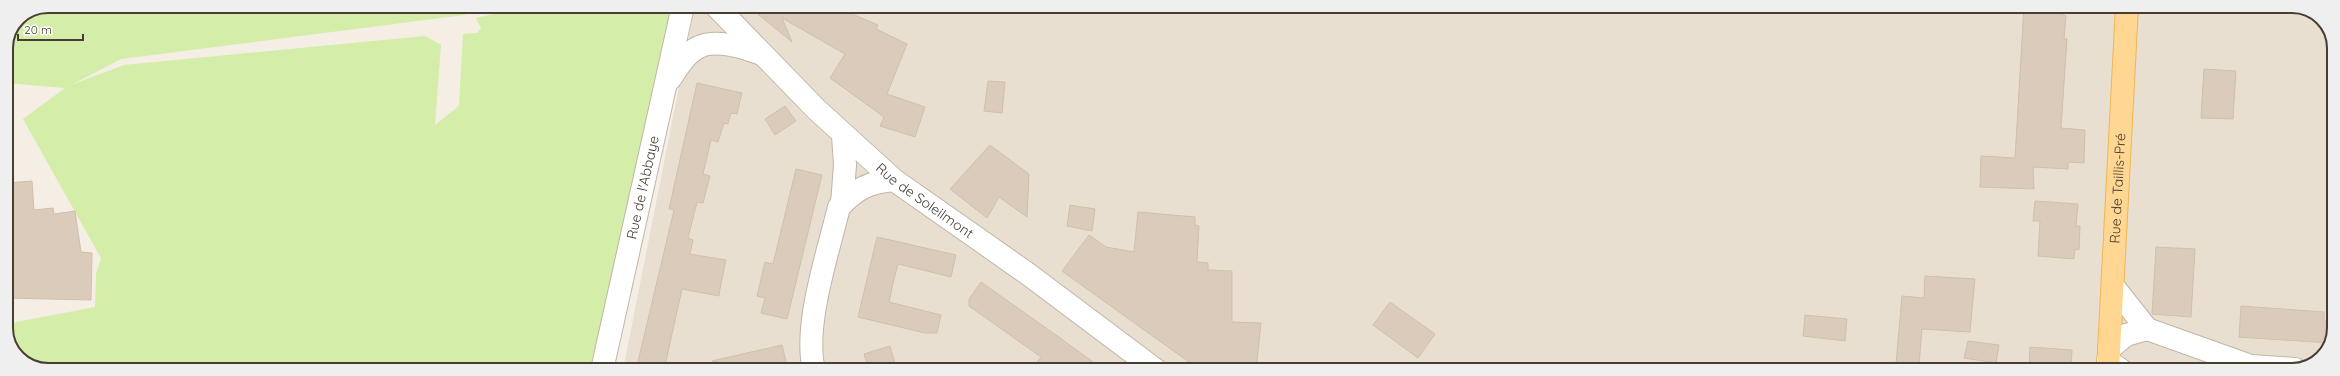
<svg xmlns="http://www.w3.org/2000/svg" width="2340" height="376" viewBox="0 0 2340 376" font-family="Quicksand,sans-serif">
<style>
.residential{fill:#e9dfd1}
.green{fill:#d4eda8}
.building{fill:#dacbbb;stroke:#d2bfab}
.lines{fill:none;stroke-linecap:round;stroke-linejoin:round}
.minor-casing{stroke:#c0b5a6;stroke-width:24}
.major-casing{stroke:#f0b556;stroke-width:24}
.minor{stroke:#fff;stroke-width:22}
.major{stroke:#ffd792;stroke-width:22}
.labels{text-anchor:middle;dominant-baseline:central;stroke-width:3.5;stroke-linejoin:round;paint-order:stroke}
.street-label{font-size:14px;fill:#473d33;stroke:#fff}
.rim{fill:none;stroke:#473d33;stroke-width:2}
</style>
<rect width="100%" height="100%" fill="#f4eee4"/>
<!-- residential -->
<polygon class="residential" points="695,6 2298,6 2322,18 2334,43 2334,334 2320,360 2292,370 623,370"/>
<!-- green -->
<path class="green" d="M48,6H498L464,15L121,59L71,85L124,65L425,36L441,45L435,125L459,106L463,34L477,33L481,28L476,18L527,6H673L594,370H42C21,359 6,351 6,324L95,307L96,274L101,258L23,119L65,88L6,83V48L18,18Z"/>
<!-- building -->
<g class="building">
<polygon points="748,6 856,6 852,14 878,25 876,29 907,44 887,94 925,107 915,137 880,126 884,117 830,78 845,54 782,18 792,42"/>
<polygon points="2024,6 2063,6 2063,15 2066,16 2064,39 2067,39 2061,128 2085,130 2084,163 2068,162 2068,169 2033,167 2034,189 1980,187 1981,156 2015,158"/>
<polygon points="2204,69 2236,71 2233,119 2201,118"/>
<polygon points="988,81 1005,82 1002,113 984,111"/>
<polygon points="697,83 742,93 737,114 731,113 728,124 724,123 718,142 711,140 703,174 710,176 703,203 697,202 688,238 693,240 690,254 726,260 720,289 719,296 682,289 664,370 636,370 674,210 669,209"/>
<polygon points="785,106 796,121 775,135 765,119"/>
<polygon points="990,145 1029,174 1027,217 999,197 987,218 950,189"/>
<polygon points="796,169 822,175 787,319 761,313 765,298 757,296 765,262 773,264"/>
<polygon points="32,181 34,210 53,208 54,214 75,211 81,252 92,253 91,300 6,298 6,183"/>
<polygon points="2035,201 2078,204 2076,226 2080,226 2079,250 2075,249 2074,259 2038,256 2040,221 2033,221"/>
<polygon points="1070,205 1095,209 1092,231 1067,226"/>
<polygon points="1138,212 1195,217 1195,225 1199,226 1197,262 1208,263 1208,270 1232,271 1232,322 1261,323 1256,370 1200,370 1062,271 1089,235 1106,247 1134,252"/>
<polygon points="877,237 956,255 951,277 898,264 893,283 889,302 941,315 937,333 925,333 858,317"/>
<polygon points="2156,247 2195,249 2191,317 2152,314"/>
<polygon points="1925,276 1975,279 1970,332 1922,329 1919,365 1896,364 1902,296 1924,298"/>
<polygon points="981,282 1056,335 1104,370 1031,370 1041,357 969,306 969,299"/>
<polygon points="1390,302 1435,334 1418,358 1373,325"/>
<polygon points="2241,306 2324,312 2324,321 2331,322 2330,341 2329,343 2239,337"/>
<polygon points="1805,315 1847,319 1845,341 1803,336"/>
<polygon points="1968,341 1999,345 1996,363 1964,358"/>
<polygon points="782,345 788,370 755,370 712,361"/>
<polygon points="890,346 897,370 869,370 864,354"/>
<polygon points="2030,347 2072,350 2071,370 2029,370"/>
</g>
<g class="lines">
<defs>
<g id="minor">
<path id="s1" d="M716,6L816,109L894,180L1028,274L1156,370"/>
<path d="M670,79C678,67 686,53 699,47C714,39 744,47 759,53"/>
<polyline points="842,204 845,165 843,135"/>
<polyline points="2113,286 2147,329 2251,366"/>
<polyline points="2109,349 2126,335 2147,329"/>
<polyline points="2108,361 2121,370"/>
<path id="s2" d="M602,370L683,6"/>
<path d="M814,370C803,326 828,253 839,207C856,189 869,182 894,180"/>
<polyline points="2215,370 2251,366 2295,369"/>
</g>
<g id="major">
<path id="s3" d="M2108,370L2127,6"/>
</g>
</defs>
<!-- minor casing -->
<use href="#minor" class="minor-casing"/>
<!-- major casing -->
<use href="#major" class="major-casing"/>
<!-- minor -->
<use href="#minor" class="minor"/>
<!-- major -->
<use href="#major" class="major"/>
</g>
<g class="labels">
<!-- street labels -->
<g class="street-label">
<text stroke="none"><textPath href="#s2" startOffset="187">Rue de l'Abbaye</textPath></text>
<text stroke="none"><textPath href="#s3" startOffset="182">Rue de Taillis-Pré</textPath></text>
<text stroke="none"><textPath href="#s1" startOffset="286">Rue de Soleilmont</textPath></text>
</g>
</g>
<!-- crop -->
<path d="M0 0H2340V376H0ZM48 13H2292A35 35 0 0 1 2327 48V328A35 35 0 0 1 2292 363H48A35 35 0 0 1 13 328V48A35 35 0 0 1 48 13Z" fill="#f0efef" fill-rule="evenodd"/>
<path class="rim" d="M48 13H2292A35 35 0 0 1 2327 48V328A35 35 0 0 1 2292 363H48A35 35 0 0 1 13 328V48A35 35 0 0 1 48 13Z"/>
<!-- scale -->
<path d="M18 34v6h65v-6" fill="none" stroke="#473d33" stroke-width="2"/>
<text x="24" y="34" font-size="12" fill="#473d33" stroke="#ffffff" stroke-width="3" paint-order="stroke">20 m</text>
</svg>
